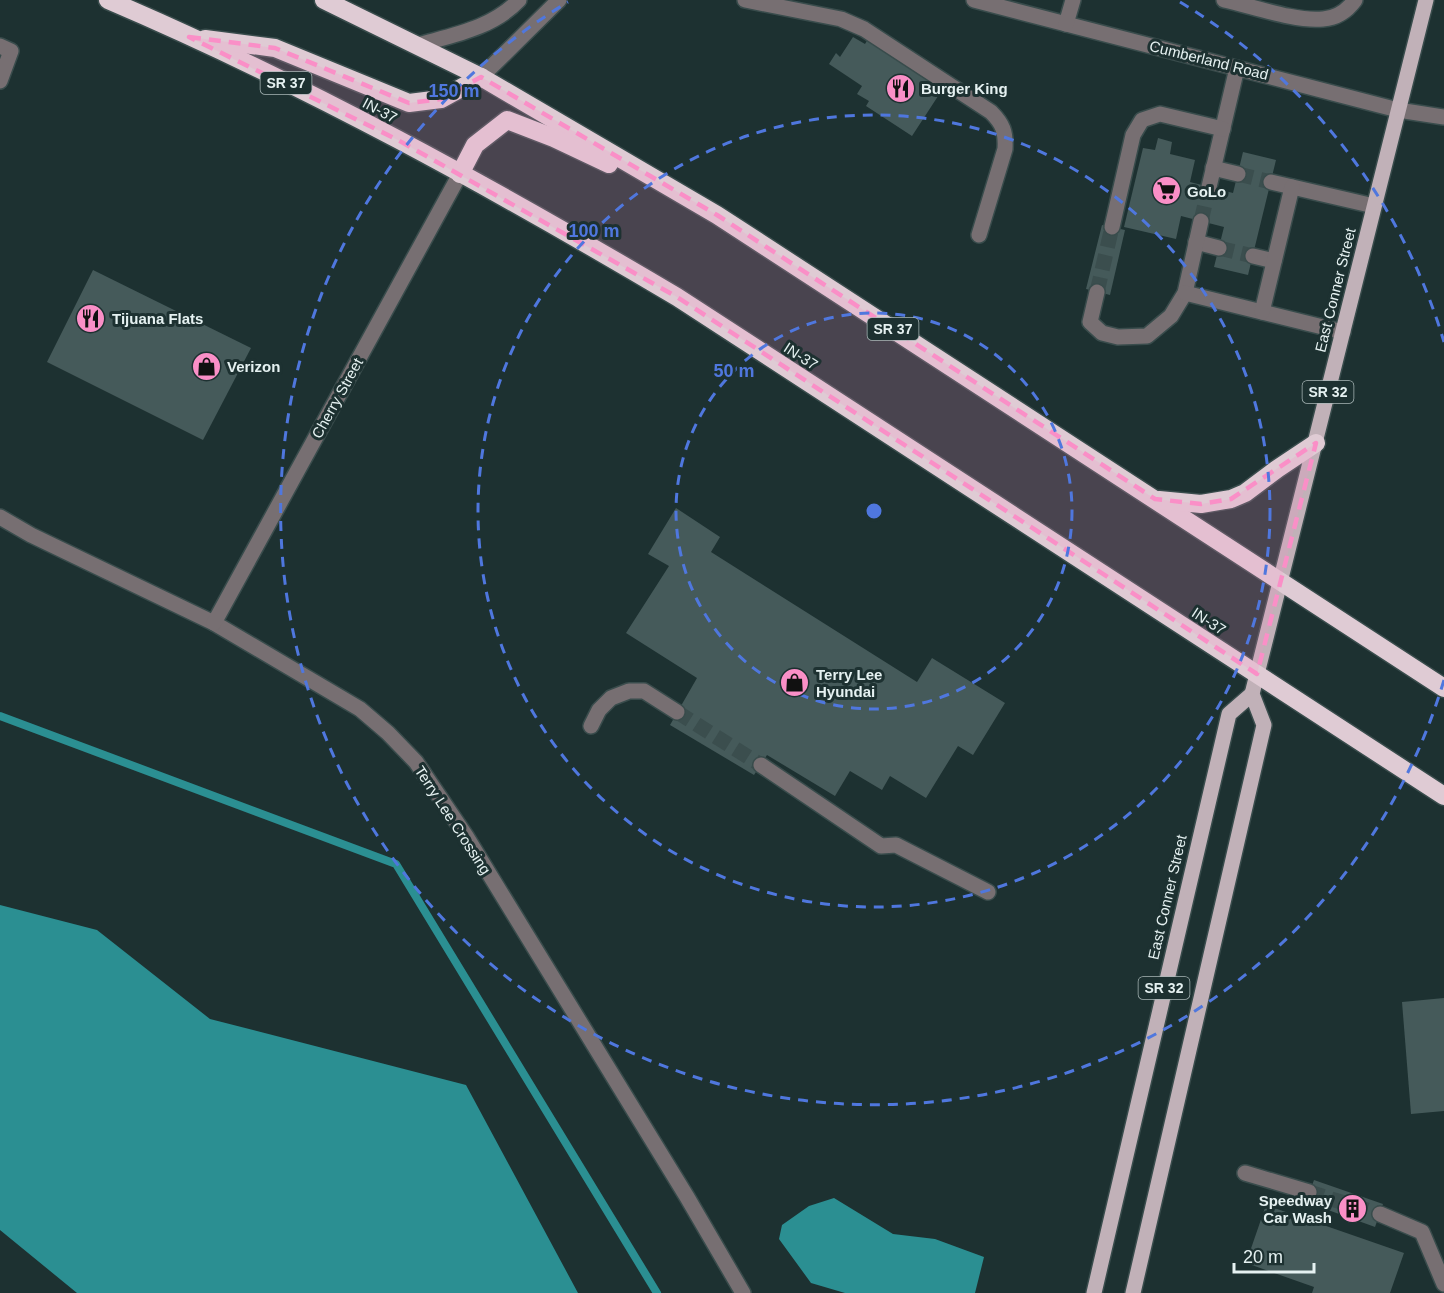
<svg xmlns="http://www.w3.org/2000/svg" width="1444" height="1293" viewBox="0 0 1444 1293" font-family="Helvetica,sans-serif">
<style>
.water{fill:#2b8f92}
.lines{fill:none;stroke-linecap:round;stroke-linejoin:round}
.stream{stroke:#2b8f92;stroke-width:8}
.building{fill:#455a5a}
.minor-tunnel{stroke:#3b4e4e;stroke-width:15;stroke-dasharray:15 8;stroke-linecap:butt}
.minor-casing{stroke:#394c4c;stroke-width:18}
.major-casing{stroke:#394c4c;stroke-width:18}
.highway-casing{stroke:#394c4c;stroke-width:21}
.minor{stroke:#776f72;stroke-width:15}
.major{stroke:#c1b1b8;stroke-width:15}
.highway{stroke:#dfcbd4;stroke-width:18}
.marked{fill:#fa8fc7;fill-opacity:0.2;stroke:#fa8fc7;stroke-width:4.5;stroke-dasharray:12 8;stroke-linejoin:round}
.ring{fill:none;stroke:#4f77de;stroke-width:3;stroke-dasharray:10 8}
.labels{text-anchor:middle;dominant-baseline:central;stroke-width:6;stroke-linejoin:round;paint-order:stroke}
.shield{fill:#1d3131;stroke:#a9b7b7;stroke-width:1.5}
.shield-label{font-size:14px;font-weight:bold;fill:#e5f1f1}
.street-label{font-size:15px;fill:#e5f1f1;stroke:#1d3131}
.poi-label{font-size:15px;font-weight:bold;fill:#e5f1f1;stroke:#1d3131;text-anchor:start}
.centre{fill:#4f77de;stroke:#1d3131;stroke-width:3}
.ring-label{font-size:18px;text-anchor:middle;font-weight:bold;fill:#4f77de;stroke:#1d3131;stroke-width:6;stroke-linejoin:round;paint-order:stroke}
</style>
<rect width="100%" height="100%" fill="#1d3131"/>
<!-- water -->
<g class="water">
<polygon points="0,905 97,930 210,1019 466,1085 578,1293 77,1293 0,1230"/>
<polygon points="834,1198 893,1234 935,1239 984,1257 975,1293 845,1293 811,1283 779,1239 782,1225 809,1206"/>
</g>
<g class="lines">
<!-- stream -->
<polyline class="stream" points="0,716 396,864 657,1293"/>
</g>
<!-- building -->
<g class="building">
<polygon points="853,37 865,44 868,39 923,77 925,74 934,80 932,83 942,90 912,136 866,106 869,101 857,94 862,86 829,64 836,53 840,57"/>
<polygon points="1158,138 1172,142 1170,154 1195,160 1190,182 1233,193 1243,152 1276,160 1248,275 1214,267 1224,227 1181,216 1176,239 1124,227 1143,148 1155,150"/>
<polygon points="1102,225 1125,230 1110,295 1086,289"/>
<polygon points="93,270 251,348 203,440 47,362"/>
<polygon points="676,508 720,537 711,552 917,682 932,658 1005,703 973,755 958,746 926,798 890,776 882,790 850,771 835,796 767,755 754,775 670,725 697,678 626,633 669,566 648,554"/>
<polygon points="1444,998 1444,1111 1411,1114 1402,1002"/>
<polygon points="1314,1180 1383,1204 1375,1227 1306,1202"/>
<polygon points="1266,1205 1404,1253 1390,1293 1312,1293 1314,1287 1246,1263"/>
</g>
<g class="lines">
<!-- minor-tunnel -->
<g class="minor-tunnel">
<polyline points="1238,174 1271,182"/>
<polyline points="1201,221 1209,187"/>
<polyline points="1219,248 1253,256"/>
<polyline points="1097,292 1112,227"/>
<polyline points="677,712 761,765"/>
<polyline points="1309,1192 1380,1214"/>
</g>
<defs>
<g id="minor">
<path d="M745,0L841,19L864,29L991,112C1003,124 1006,132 1005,149L979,235"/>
<polyline points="974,0 1398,110 1444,117"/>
<path d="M1224,0C1252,6 1296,22 1323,19C1337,18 1347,11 1355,0"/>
<polyline points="1066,24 1073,0"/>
<path d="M418,45C453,35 493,28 519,0"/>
<polyline points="0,46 11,51 0,81"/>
<polyline points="481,77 559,0"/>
<polyline points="1213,168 1238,174"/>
<polyline points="1271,182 1374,206"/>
<polyline points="1209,187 1237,68"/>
<polyline points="1112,227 1133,135 1142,120 1160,114 1223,129"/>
<polyline points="1196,242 1219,248"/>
<polyline points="1253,256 1274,261"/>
<polyline points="1097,292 1090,322 1102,333 1118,337 1147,336 1171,316 1185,293 1201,221"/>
<polyline points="1185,293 1343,332"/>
<polyline points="1262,312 1292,187"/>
<polyline points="0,517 31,535 214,623 360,709 388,733 416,762 466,836 687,1197 743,1293"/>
<polyline points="214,623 460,174"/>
<polyline points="591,726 599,710 611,698 629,691 644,691 677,712"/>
<polyline points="761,765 881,846 896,845 988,892"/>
<polyline points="1245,1173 1309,1192"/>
<polyline points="1380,1214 1422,1232 1444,1284"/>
</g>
<g id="major">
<polyline points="1094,1293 1229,714 1252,694"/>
<polyline points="1133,1293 1264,725 1252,694 1257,674 1426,0"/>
</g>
<g id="highway">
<path d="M108,0C305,84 493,188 677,297L1444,796"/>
<polyline points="324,0 481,77 717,215 1444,688"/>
<polyline points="205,39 275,48 409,103 441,99 481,77"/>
<polyline points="460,174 475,145 507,120 554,138 609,164"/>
<polyline points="1159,500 1201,504 1231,499 1245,493 1277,469 1316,443"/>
</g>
</defs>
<!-- minor casing -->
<use href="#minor" class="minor-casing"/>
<!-- major casing -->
<use href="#major" class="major-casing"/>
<!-- highway casing -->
<use href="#highway" class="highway-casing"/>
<!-- minor -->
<use href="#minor" class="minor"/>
<!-- major -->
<use href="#major" class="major"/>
<!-- highway -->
<use href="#highway" class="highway"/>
</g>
<!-- marked area -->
<path class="marked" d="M189,37L275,48L409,103L441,99L481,77L717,215L1155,499L1201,504L1231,499L1316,443L1257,674L677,297L396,139Z"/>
<!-- distance rings -->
<g class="ring">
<circle cx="874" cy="511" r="198"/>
<circle cx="874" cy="511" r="396"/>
<path d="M1444 680A594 594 0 1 1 568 2M1180 2A594 594 0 0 1 1444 342"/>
</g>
<!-- icons -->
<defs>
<symbol id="restaurant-disc" viewBox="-11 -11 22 22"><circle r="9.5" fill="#fa8fc7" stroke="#1d3131"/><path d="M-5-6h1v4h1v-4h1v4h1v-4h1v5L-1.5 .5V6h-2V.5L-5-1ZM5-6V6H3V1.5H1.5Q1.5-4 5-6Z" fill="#111"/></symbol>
<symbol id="supermarket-disc" viewBox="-11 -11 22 22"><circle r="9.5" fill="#fa8fc7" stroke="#1d3131"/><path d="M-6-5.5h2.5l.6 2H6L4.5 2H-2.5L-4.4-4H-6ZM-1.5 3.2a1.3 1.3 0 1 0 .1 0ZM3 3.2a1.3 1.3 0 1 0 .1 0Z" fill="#111"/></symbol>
<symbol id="shop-disc" viewBox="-11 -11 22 22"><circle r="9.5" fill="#fa8fc7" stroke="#1d3131"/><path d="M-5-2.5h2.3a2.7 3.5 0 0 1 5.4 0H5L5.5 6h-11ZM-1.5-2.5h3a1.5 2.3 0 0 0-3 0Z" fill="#111"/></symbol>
<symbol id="building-disc" viewBox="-11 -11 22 22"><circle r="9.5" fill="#fa8fc7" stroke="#1d3131"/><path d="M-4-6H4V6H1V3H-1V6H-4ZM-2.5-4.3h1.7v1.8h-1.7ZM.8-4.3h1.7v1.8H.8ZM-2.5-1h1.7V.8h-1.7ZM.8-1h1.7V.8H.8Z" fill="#111"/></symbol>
</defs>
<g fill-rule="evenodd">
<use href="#restaurant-disc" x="884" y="72" width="33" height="33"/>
<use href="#supermarket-disc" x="1150" y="174" width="33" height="33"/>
<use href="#restaurant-disc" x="74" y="302" width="33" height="33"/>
<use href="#shop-disc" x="190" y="350" width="33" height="33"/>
<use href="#shop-disc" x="778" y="666" width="33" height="33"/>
<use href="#building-disc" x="1336" y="1192" width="33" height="33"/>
</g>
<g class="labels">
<!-- shield labels -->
<g class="shield">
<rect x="260.5" y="72" width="51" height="22" rx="4.5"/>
<rect x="867.5" y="318" width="51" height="22" rx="4.5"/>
<rect x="1302.5" y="381" width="51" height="22" rx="4.5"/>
<rect x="1138.5" y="977" width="51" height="22" rx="4.5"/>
</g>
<g class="shield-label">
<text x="286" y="83">SR 37</text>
<text x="893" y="329">SR 37</text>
<text x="1328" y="392">SR 32</text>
<text x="1164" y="988">SR 32</text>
</g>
<!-- street labels -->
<g class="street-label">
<text transform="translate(1209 60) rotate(14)">Cumberland Road</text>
<text transform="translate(380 110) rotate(28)">IN-37</text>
<text transform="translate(1335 290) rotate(-76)">East Conner Street</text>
<text transform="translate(801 356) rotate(33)">IN-37</text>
<text transform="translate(337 398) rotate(-61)">Cherry Street</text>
<text transform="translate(1209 621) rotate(33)">IN-37</text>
<text transform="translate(453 820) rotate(57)">Terry Lee Crossing</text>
<text transform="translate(1167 897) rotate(-77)">East Conner Street</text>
</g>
<!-- poi labels -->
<g class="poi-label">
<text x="921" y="88">Burger King</text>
<text x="1187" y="191">GoLo</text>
<text x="112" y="318">Tijuana Flats</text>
<text x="227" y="366">Verizon</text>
<text x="816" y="674">Terry Lee<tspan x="816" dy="17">Hyundai</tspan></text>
<text x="1332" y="1200" text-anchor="end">Speedway<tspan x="1332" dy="17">Car Wash</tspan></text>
</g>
</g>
<circle cx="874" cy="511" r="9" class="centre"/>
<g class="ring-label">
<text x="454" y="97">150 m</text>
<text x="594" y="237">100 m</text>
<text x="734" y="377">50 m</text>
</g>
<!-- scale -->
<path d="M1234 1263v9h80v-9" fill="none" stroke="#e5f1f1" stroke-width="3"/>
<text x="1243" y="1263" font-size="18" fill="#e5f1f1" stroke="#1d3131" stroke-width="4.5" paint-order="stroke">20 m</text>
</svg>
